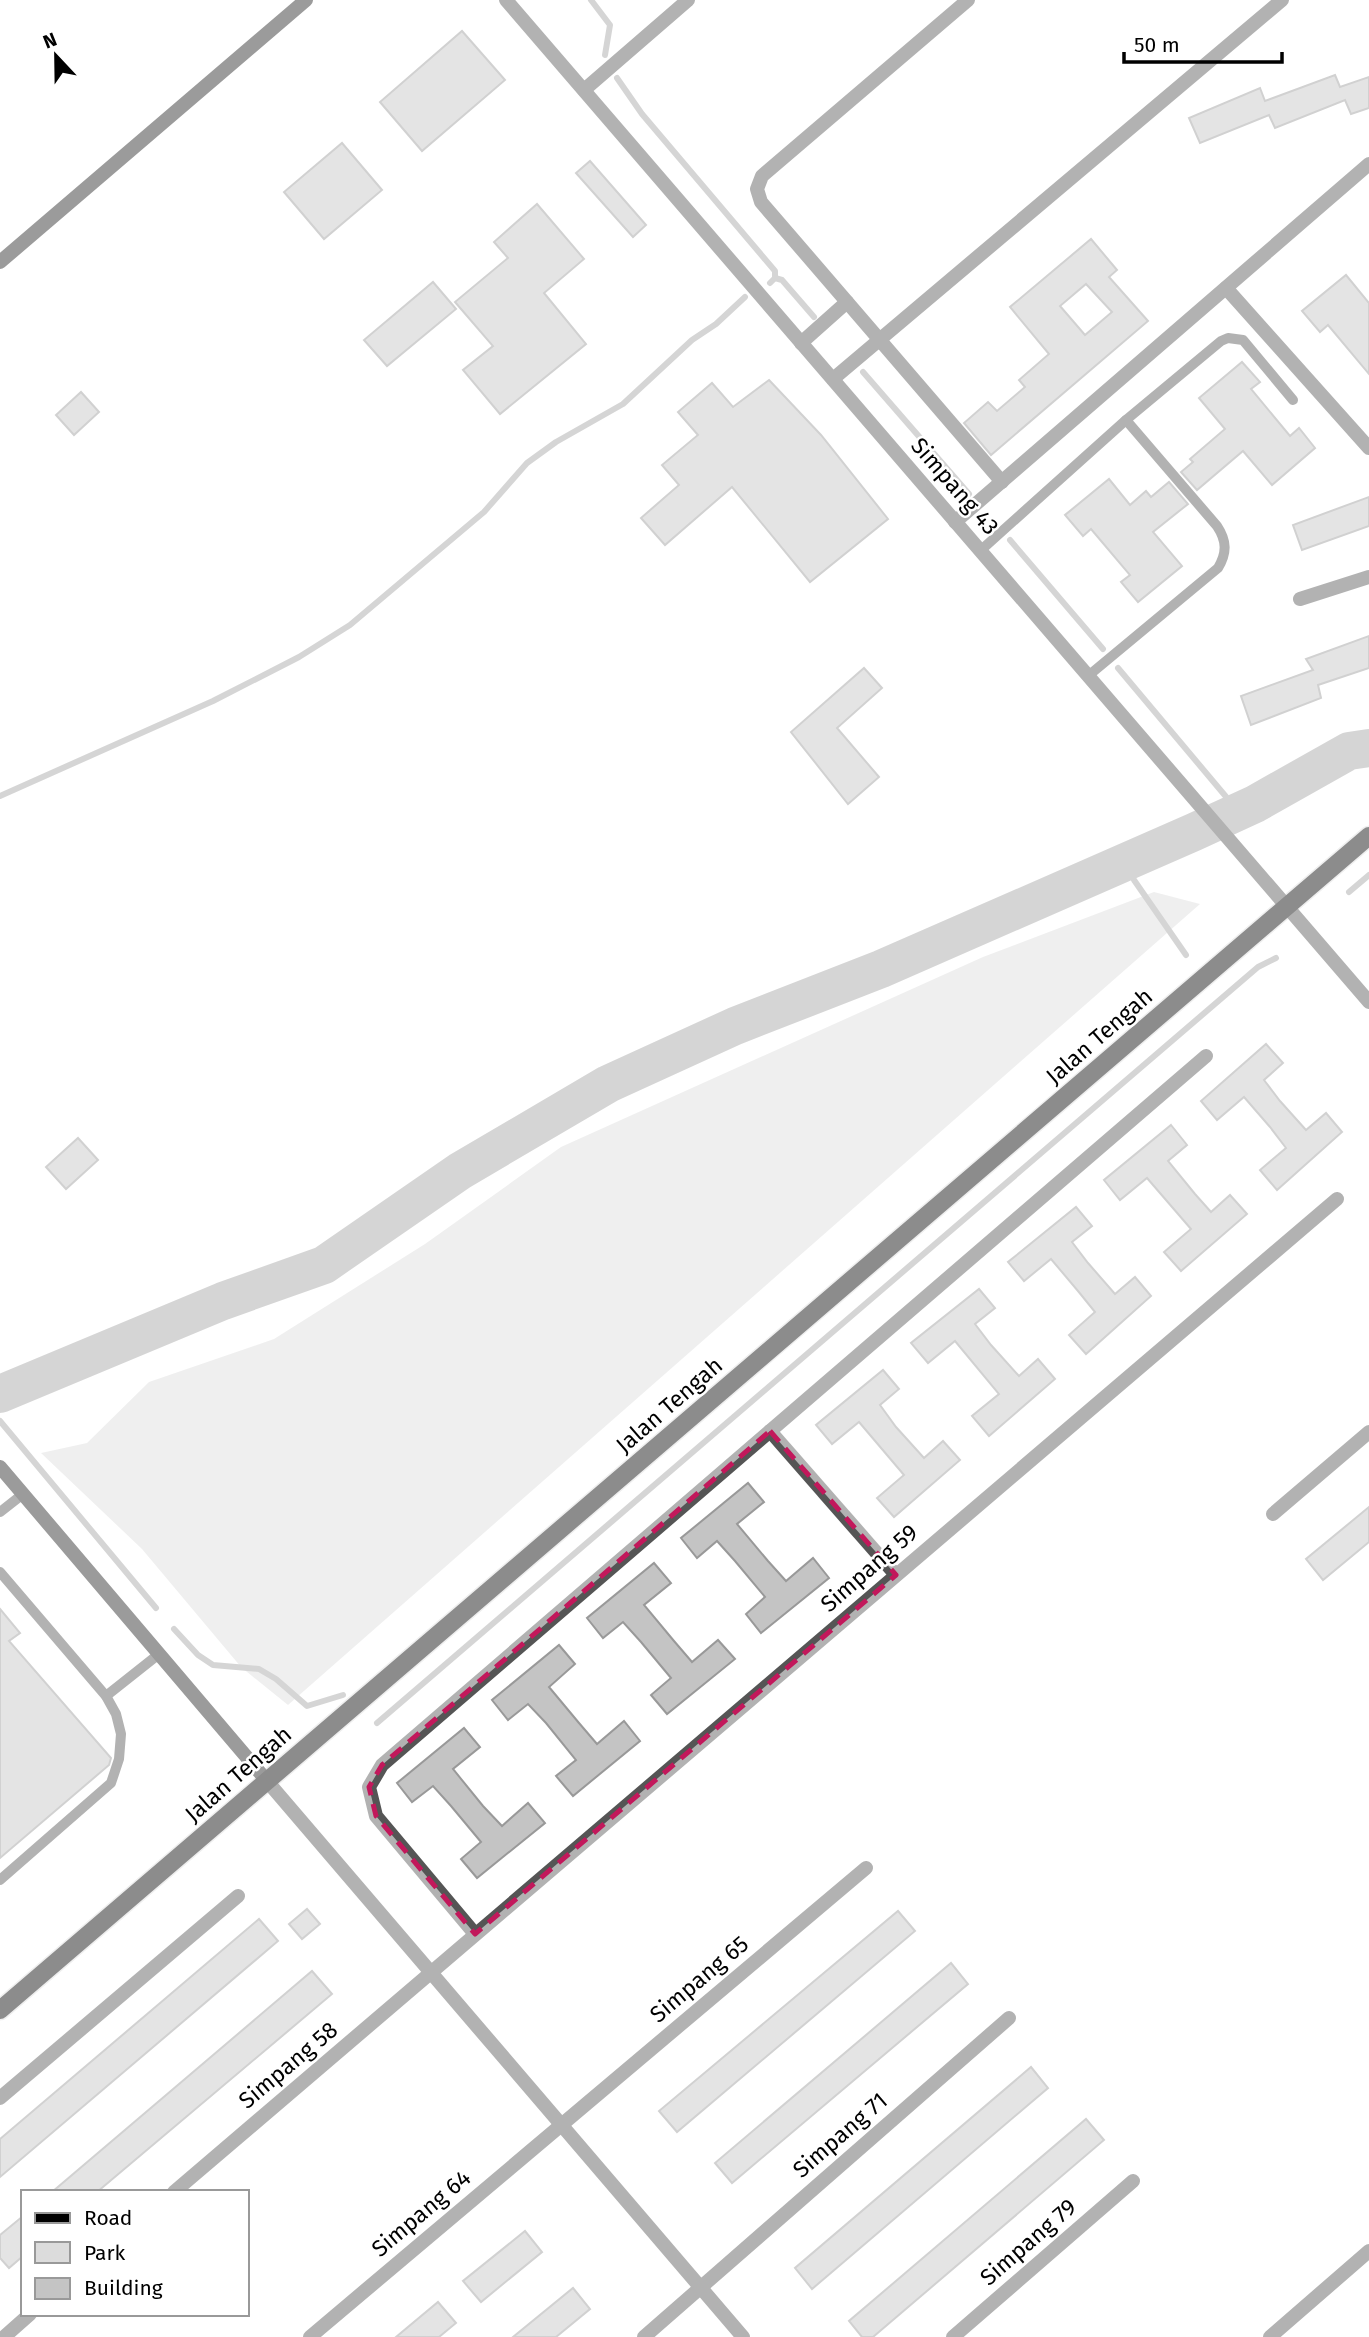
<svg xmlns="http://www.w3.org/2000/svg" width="1369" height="2337" viewBox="0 0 1369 2337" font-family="'Fira Sans',sans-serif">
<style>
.green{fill:#dcdcdc}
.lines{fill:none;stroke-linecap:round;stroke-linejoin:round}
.stream{stroke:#a3a3a3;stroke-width:6}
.river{stroke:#a3a3a3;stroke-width:38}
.building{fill:#c4c4c4;stroke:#999;stroke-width:2;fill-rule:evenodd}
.primary-casing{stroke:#dbdbdb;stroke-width:21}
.lane{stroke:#555;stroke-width:10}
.street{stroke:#555;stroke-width:14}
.secondary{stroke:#222;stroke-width:14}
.primary{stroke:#000;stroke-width:18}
.marked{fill:none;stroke:#c2185b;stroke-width:5;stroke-dasharray:14 9;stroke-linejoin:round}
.labels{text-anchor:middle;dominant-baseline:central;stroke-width:5;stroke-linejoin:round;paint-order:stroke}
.street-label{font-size:23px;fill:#000;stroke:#fff}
</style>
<rect width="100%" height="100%" fill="#fff"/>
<!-- green -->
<polygon class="green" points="1154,892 1200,904 288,1705 241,1667 142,1549 41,1453 87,1443 149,1382 274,1339 425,1244 561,1147 983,957"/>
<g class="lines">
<!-- stream -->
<g class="stream">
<polyline points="591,0 610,25 605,55"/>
<polyline points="617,78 642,114 775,271 775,278 770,283"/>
<polyline points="775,278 782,280 814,317"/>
<polyline points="863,372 969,494"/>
<polyline points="1010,540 1103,649"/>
<polyline points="1118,668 1238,811"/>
<polyline points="0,796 213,701 299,657 350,625 484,512 527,463 556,442 623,404 692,340 716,324 745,297"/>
<polyline points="1126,860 1134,880 1186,955"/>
<polyline points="1349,892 1369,875"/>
<polyline points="0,1421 156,1608"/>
<polyline points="174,1629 198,1655 213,1665 259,1669 276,1679 307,1706 343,1695"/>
<polyline points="377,1723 1258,967 1276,958"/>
</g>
<!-- river -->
<polyline class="river" points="0,1394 223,1301 324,1265 460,1171 608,1084 735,1026 881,969 1194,832 1255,804 1349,751 1369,748"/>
</g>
<!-- building -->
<g class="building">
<polygon points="462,31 505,80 422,151 380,102"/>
<polygon points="1335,75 1340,87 1369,77 1369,108 1351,114 1345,100 1275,128 1269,115 1200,143 1189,118 1260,88 1265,101"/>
<polygon points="342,143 382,190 324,239 284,192"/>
<polygon points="590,161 646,225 633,237 576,173"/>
<polygon points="537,204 584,259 544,293 586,344 500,414 463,370 493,346 455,302 508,258 494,242"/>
<path d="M1091,239L1117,270L1109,277L1148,321L991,455L964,423L988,402L997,411L1025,387L1019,380L1049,354L1010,307ZM1086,284L1112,312L1085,335L1060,306Z"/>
<polygon points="1346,275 1369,303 1369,374 1328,325 1320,332 1302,311"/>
<polygon points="433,282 456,309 387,366 364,340"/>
<polygon points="1242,362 1260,382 1251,389 1290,436 1299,428 1315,448 1272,485 1243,451 1197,490 1181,472 1193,462 1190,459 1225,429 1199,398"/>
<polygon points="769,380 821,435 888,519 810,582 732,487 665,545 641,518 679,485 662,465 698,435 678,412 712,383 733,407"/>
<polygon points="81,392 99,412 74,435 56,415"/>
<polygon points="1109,479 1130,505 1146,491 1151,497 1169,482 1188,504 1153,532 1182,566 1138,602 1121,582 1130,575 1091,529 1083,536 1065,515"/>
<polygon points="1369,497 1369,526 1302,550 1293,525"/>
<polygon points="1369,636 1369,668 1318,685 1321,698 1251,725 1241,696 1313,670 1306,659"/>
<polygon points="864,668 882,688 837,728 879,777 848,804 791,732"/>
<polygon points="1266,1044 1283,1063 1264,1080 1280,1101 1306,1130 1326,1113 1342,1132 1277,1190 1260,1170 1286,1148 1270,1127 1244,1097 1217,1120 1201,1101"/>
<polygon points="1171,1125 1187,1145 1168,1161 1195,1194 1211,1212 1230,1195 1247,1214 1181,1271 1164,1252 1191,1229 1147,1178 1120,1200 1104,1180"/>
<polygon points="78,1138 98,1160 66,1189 46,1167"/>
<polygon points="1076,1207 1092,1226 1072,1242 1088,1263 1115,1294 1135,1277 1151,1296 1086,1354 1069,1335 1095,1312 1078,1291 1051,1259 1024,1281 1008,1262"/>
<polygon points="979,1289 995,1308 975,1324 991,1345 1019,1376 1038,1359 1055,1379 989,1436 972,1416 999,1394 955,1341 928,1363 911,1343"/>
<polygon points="883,1370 899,1389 880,1405 896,1427 924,1458 943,1441 960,1460 894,1517 877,1498 904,1475 859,1422 832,1444 816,1425"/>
<polygon points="748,1483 764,1502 737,1524 768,1561 786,1581 813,1558 829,1578 761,1633 746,1614 765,1597 735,1561 717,1541 697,1558 681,1538"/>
<polygon points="1369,1507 1369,1542 1323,1580 1306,1559"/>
<polygon points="654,1563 671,1583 644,1605 674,1641 692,1662 718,1640 735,1659 667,1714 651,1695 671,1678 641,1642 623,1622 603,1638 587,1618"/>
<polygon points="0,1609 20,1633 9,1641 111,1758 109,1765 0,1858"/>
<polygon points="559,1645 575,1664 549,1687 579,1723 597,1744 624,1721 640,1741 573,1796 556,1776 576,1760 546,1723 528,1704 508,1720 492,1700"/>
<polygon points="464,1728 480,1747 453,1769 483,1806 502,1826 528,1803 545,1823 477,1878 461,1859 481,1842 451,1806 433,1786 412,1802 397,1783"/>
<polygon points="307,1909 320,1924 302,1939 289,1924"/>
<polygon points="898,1911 915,1931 677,2132 659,2111"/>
<polygon points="259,1919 278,1941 0,2177 0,2139"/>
<polygon points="951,1963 968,1984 732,2183 715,2163"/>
<polygon points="312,1971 332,1994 97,2192 52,2192"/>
<polygon points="1031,2067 1048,2088 812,2289 795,2268"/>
<polygon points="1086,2119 1104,2140 873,2337 862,2337 849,2321"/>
<polygon points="23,2216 23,2256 9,2268 0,2258 0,2235"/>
<polygon points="525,2231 542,2252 481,2302 463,2281"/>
<polygon points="573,2288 590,2309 556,2337 513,2337"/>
<polygon points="438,2302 456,2323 439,2337 396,2337"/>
</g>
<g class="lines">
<defs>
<polyline id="primary" points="0,2010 1369,836"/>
</defs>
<!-- primary casing -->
<use href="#primary" class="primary-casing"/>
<!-- lane -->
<g class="lane">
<polyline points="980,551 1126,420 1221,341 1228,338 1243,340 1293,400"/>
<path d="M1088,676L1218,568C1227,553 1227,541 1217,526L1126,420"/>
<polyline points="0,1512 23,1494"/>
<polyline points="0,1572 106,1696 116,1714 121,1734 119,1759 111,1783 0,1880"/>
<polyline points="106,1696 159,1654"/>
</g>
<!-- street -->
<g class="street">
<polyline points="506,0 1369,1002"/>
<polyline points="968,0 762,176 757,189 761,202 1002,482"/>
<polyline points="584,90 688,0"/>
<polyline points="1226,288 1369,448"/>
<polyline points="801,343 847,302"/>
<polyline points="833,379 1282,0"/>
<polyline points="955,522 1369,164"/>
<polyline points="1300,599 1369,577"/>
<polyline points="770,1431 896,1575"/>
<polyline points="1273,1514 1369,1432"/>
<polyline points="267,1781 743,2337"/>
<polyline points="475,1934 376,1816 369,1787 382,1765 1206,1056"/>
<polyline points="0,2098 238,1896"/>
<polyline points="174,2192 1337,1199"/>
<polyline points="4,2337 30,2314"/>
<polyline points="310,2337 866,1868"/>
<polyline points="644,2337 1009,2018"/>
<polyline points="953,2337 1133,2181"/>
<polyline points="1270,2337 1369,2251"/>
</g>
<!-- secondary -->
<g class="secondary">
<polyline points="0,262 306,0"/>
<polyline points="0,1467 267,1781"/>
</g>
<!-- primary -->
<use href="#primary" class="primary"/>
</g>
<!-- marked area -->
<path d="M0 0H1369V2337H0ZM770,1431L896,1575L475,1934L376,1816L369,1787L382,1765Z" fill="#fff" fill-opacity=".55" fill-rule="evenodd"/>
<path class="marked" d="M770,1431L896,1575L475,1934L376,1816L369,1787L382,1765Z"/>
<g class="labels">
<!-- street labels -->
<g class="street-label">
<text transform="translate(955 486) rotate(49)">Simpang 43</text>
<text transform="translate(1099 1036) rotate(-41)">Jalan Tengah</text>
<text transform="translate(669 1405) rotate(-41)">Jalan Tengah</text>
<text transform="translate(869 1568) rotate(-41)">Simpang 59</text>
<text transform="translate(238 1774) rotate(-41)">Jalan Tengah</text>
<text transform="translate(699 1979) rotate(-40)">Simpang 65</text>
<text transform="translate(288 2065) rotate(-40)">Simpang 58</text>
<text transform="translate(840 2135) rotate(-41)">Simpang 71</text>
<text transform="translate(421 2213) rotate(-40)">Simpang 64</text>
<text transform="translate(1028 2242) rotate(-41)">Simpang 79</text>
</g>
</g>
<!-- legend -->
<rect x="21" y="2190" width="228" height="126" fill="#ffffff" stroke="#999999" stroke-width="2"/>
<rect x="35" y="2213" width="35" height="10" fill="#000000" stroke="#999999" stroke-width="2"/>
<text x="84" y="2225" font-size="21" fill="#000000">Road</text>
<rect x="35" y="2242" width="35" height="21" fill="#dcdcdc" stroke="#999999" stroke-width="2"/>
<text x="84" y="2260" font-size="21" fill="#000000">Park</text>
<rect x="35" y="2278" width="35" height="21" fill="#c4c4c4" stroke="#999999" stroke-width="2"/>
<text x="84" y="2295" font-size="21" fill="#000000">Building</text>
<!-- north arrow -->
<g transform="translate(56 56) rotate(338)" stroke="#ffffff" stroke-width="5" paint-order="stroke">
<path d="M0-5L12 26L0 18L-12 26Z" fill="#000000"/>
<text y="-10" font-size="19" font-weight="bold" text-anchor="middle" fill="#000000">N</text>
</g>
<!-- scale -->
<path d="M1124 52v10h158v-10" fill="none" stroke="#000000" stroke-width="3.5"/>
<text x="1134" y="52" font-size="21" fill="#000000" stroke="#ffffff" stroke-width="5" paint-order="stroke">50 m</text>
</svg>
